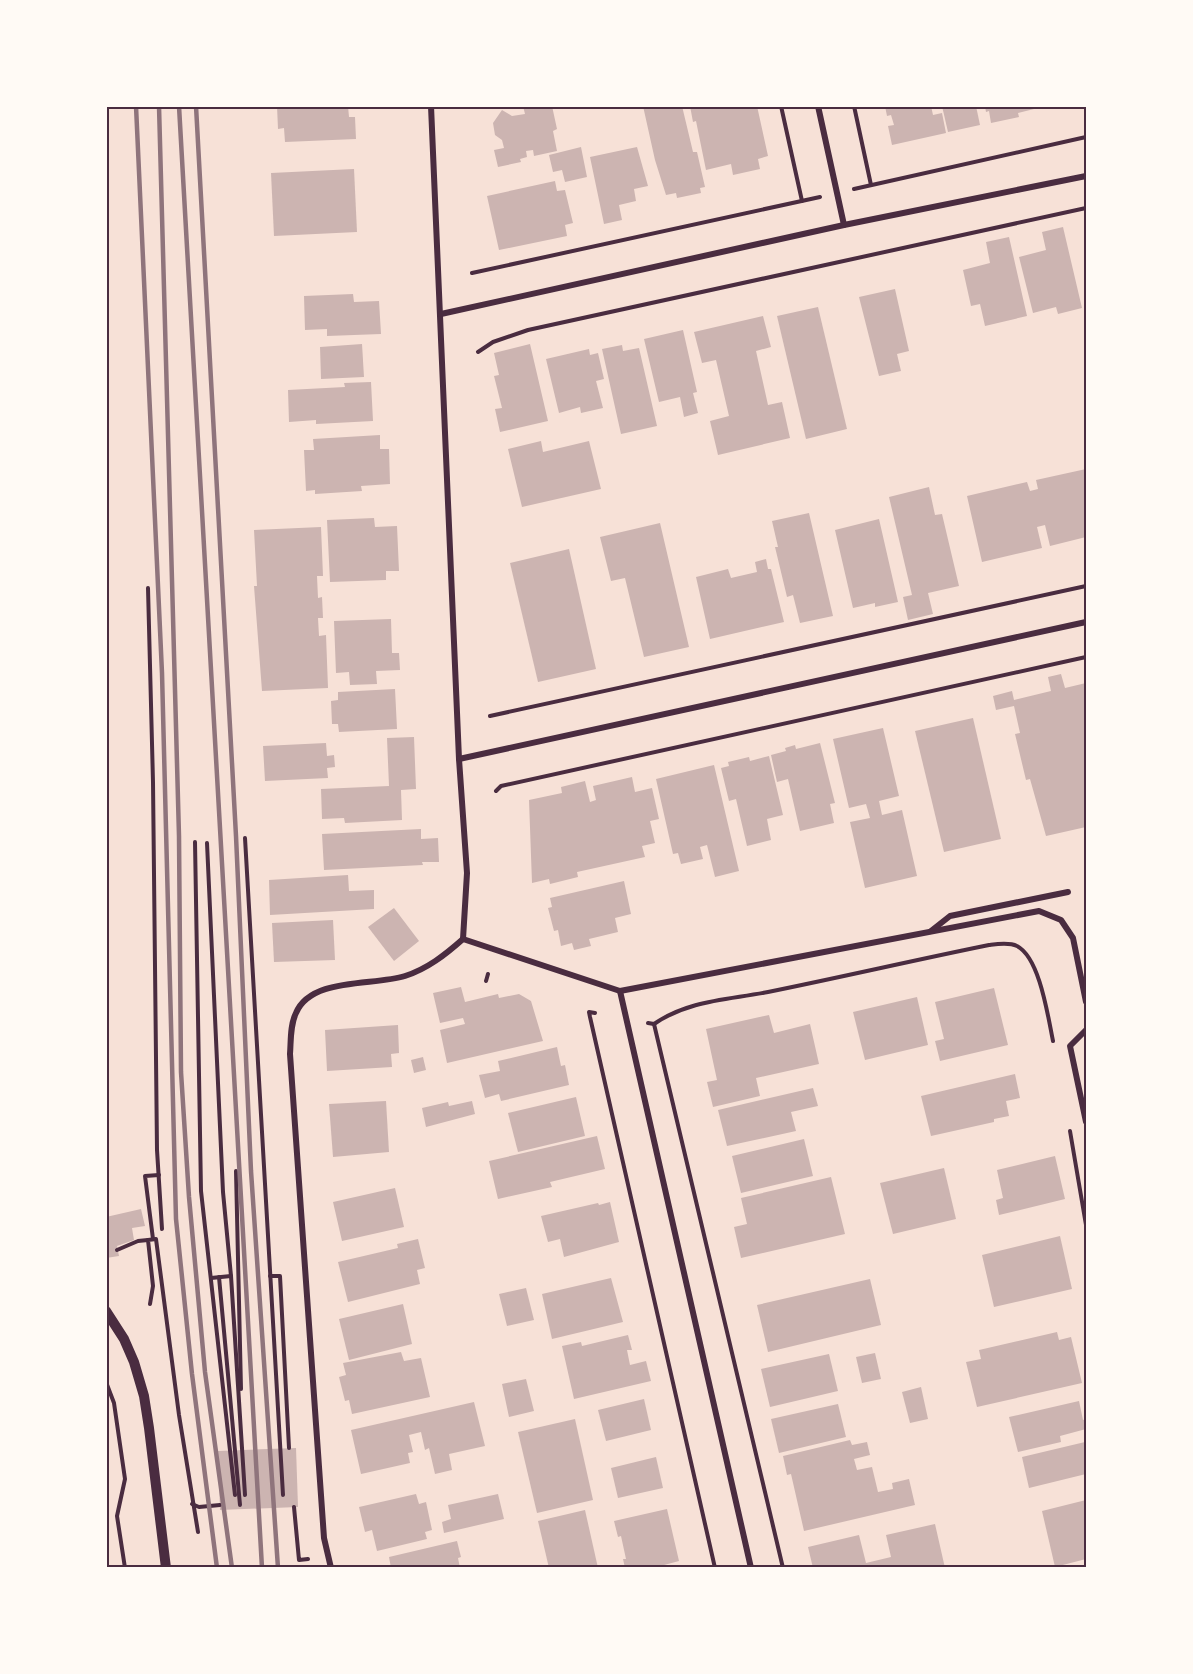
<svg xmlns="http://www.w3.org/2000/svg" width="1193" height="1674" viewBox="0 0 1193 1674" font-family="'Open Sans',sans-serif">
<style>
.building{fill:#ccb4b1}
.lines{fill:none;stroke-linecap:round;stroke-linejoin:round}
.path{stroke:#4a2c40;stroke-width:4}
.minor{stroke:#4a2c40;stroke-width:6}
.tertiary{stroke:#4a2c40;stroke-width:10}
.rail{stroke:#8f747c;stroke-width:4.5}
.neatline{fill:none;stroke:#4a2c40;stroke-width:2}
</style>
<rect width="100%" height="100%" fill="#f7e1d7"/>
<!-- building -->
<g class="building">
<polygon points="277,106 348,106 349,117 355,117 356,139 285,142 284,128 278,129"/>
<polygon points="523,106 552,106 557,129 553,131 557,151 534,156 533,150 526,151 527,157 520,159 521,162 498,167 494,150 504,148 502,140 495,135 493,123 502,110 512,116 525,114"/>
<polygon points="643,106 682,106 693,152 697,152 705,187 700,188 701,193 677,198 676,193 666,195 655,160"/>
<polygon points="690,106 757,106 768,156 758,159 760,169 733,175 731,164 706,170 696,121 693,122"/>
<polygon points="885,106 931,106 933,115 942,113 946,133 892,145 888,126 894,125 891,115 887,116"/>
<polygon points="942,106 976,106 980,125 948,132"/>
<polygon points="985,106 1034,106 1034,109 1018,113 1019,117 991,123 989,111 986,112"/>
<polygon points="581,147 587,177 565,182 562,170 553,172 549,155"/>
<polygon points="637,147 648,186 634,189 636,201 619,205 622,220 604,224 590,157"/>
<polygon points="354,169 357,232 274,236 271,173"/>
<polygon points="555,181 557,191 565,190 573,223 565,225 567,236 499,250 487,196"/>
<polygon points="1063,227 1082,308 1058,314 1056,307 1033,313 1019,257 1046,250 1042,232"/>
<polygon points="1009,237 1027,316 985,326 980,304 971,306 963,270 990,263 986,242"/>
<polygon points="895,289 909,351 897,354 901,371 879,376 859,297"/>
<polygon points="353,294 354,302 379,301 381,334 327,336 327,329 305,330 304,296"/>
<polygon points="818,307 847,429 806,439 777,316"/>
<polygon points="763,316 771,347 756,351 768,405 782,402 790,438 718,455 710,421 729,416 716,360 702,363 694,332"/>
<polygon points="683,330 697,392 693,393 698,413 684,417 680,397 659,402 644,339"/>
<polygon points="362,344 364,377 321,379 320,347"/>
<polygon points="530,344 548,421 500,432 495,409 502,408 494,376 499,375 494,353"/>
<polygon points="622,345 623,351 639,348 657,426 621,434 602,349"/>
<polygon points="589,349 590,355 598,353 604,379 596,381 603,408 581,413 580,407 559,413 546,359"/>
<polygon points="371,382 373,421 316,424 316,420 289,422 288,390 345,387 344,383"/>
<polygon points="380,435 380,449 389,449 390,484 361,486 362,491 315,494 315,490 306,491 304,450 314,450 313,439"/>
<polygon points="541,441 543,452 589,441 601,489 522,507 508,449"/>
<polygon points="1086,469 1086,537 1050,546 1045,525 1037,527 1042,548 982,562 967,496 1027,482 1030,491 1038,489 1036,480"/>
<polygon points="929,487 935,515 942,514 959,586 928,593 933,614 908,620 903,597 912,595 889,497"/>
<polygon points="809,513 833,616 800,623 793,595 787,597 775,547 778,547 772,521"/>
<polygon points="374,518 375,527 397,526 399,571 386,571 386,580 330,582 327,520"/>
<polygon points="879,519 898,602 875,607 875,603 853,608 835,530"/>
<polygon points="660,523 689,647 644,657 625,578 611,581 600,537"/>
<polygon points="321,527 323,576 317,576 318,598 322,597 323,618 318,618 319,636 326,635 328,688 262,691 254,586 257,586 254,530"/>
<polygon points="569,549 596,669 538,682 510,563"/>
<polygon points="766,559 768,569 771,569 784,622 710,639 696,577 728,569 731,578 757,572 755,562"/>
<polygon points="391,619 392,653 399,653 400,670 376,671 377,684 350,685 349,672 336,673 334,621"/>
<polygon points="1061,674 1065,688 1086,683 1086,827 1046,836 1030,779 1026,780 1015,734 1020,733 1014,706 996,710 993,696 1012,691 1014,700 1051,691 1048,677"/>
<polygon points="395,689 397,729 339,732 338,724 332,724 331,701 338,700 338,692"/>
<polygon points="973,718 1001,839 944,852 915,731"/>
<polygon points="883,728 899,796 879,801 882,815 902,810 917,876 865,888 850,822 870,818 866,804 849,808 833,739"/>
<polygon points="414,737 416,789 401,790 402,820 345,823 344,818 322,819 321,789 389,786 387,738"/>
<polygon points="326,743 327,756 334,755 335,767 327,768 328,778 265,781 263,746"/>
<polygon points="820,743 835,803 830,804 834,823 800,831 788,779 777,782 771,755 786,751 785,748 795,745 796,749"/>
<polygon points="769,756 783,815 767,819 771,840 747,846 736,799 729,801 721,768 729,766 728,762 749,757 750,761"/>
<polygon points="714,765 739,871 715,877 707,845 700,847 703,859 681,864 678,853 673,854 656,779"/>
<polygon points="632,777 635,792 652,788 659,819 650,821 655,843 642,846 645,857 577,872 578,877 550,884 549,879 532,883 529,800 562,793 561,787 585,781 590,802 596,800 593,786"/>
<polygon points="421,829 421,839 438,838 439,862 422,862 423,865 324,870 322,834"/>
<polygon points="348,875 349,891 374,890 374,909 270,915 269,880"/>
<polygon points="624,881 631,914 615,918 618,932 589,939 591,946 574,950 572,943 561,946 558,930 554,931 548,908 552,907 550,898"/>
<polygon points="394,908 419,941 394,961 368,927"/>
<polygon points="333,920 335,960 274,962 272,923"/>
<polygon points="461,987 465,1002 498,994 499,998 519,994 531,1001 543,1041 447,1063 440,1030 465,1024 463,1018 440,1023 433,993"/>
<polygon points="994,988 1008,1045 940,1061 935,1041 944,1039 935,1002"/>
<polygon points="917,997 928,1045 865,1060 853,1012"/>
<polygon points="769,1015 774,1033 810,1024 819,1064 756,1078 760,1096 713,1107 707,1082 717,1080 706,1029"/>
<polygon points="398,1025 399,1053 391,1054 392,1067 327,1071 325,1030"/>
<polygon points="557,1047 561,1066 565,1065 569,1085 501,1101 499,1094 485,1098 479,1075 500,1071 498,1061"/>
<polygon points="423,1057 426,1070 414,1073 411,1060"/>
<polygon points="1015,1074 1020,1098 1006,1101 1009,1116 994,1119 994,1122 931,1136 921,1096"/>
<polygon points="813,1088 818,1106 791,1112 796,1131 727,1146 718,1110"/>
<polygon points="576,1097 585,1136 518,1152 508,1113"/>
<polygon points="386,1101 389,1152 333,1157 329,1104"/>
<polygon points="472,1101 475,1114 426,1127 422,1108 448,1102 449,1106"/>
<polygon points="597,1136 605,1169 550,1182 552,1187 498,1199 489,1161"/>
<polygon points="804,1139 813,1176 741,1193 732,1156"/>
<polygon points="1055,1156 1065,1199 999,1215 996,1200 1003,1198 997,1170"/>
<polygon points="944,1168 956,1219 893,1234 880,1183"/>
<polygon points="831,1177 845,1234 741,1258 734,1227 747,1224 741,1198"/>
<polygon points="395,1188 404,1227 342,1241 333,1202"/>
<polygon points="610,1202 619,1242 564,1257 560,1239 548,1242 541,1216 598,1203 599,1205"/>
<polygon points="141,1209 145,1226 132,1228 134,1240 117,1246 119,1256 106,1258 106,1217"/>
<polygon points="1060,1236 1072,1289 994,1307 982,1255"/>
<polygon points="418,1239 425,1268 417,1270 420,1284 348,1302 338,1262 398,1248 397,1244"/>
<polygon points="611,1278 623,1322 552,1339 542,1294"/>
<polygon points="870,1279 881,1325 768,1352 757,1305"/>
<polygon points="526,1288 534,1320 507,1326 499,1294"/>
<polygon points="403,1304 412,1344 349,1360 339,1319"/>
<polygon points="1057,1332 1059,1340 1071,1337 1082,1383 977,1407 966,1362 981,1359 979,1350"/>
<polygon points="628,1335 632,1350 627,1350 630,1365 646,1361 651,1381 574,1399 562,1346 581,1342 582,1346"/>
<polygon points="401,1352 404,1361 421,1358 430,1397 352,1414 349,1400 345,1401 339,1377 346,1375 343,1363"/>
<polygon points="875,1353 881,1379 862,1383 856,1357"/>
<polygon points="829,1354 838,1391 770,1407 761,1369"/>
<polygon points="526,1379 534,1411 509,1417 502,1384"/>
<polygon points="921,1387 928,1419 910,1423 902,1392"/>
<polygon points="644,1399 651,1430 606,1441 598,1410"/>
<polygon points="1079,1401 1083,1420 1086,1419 1086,1429 1060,1436 1061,1442 1018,1452 1009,1417"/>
<polygon points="474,1402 485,1446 449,1454 452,1470 435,1474 429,1448 425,1450 421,1432 409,1435 413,1452 408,1453 410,1463 361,1474 351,1430"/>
<polygon points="838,1404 846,1437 779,1453 771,1419"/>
<polygon points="575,1419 593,1500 537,1513 518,1432"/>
<polygon points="850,1440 852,1445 867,1442 870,1455 854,1459 857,1470 872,1467 878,1492 893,1489 892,1483 909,1479 915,1505 804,1531 791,1474 787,1475 783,1456"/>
<polygon points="1085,1442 1086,1474 1029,1488 1022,1457"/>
<polygon points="296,1448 298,1507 220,1510 218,1451"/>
<polygon points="656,1457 663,1488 618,1498 611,1468"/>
<polygon points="416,1494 419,1504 426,1502 432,1530 425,1532 427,1539 377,1551 372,1530 365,1532 359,1507"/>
<polygon points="498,1494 504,1519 444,1533 442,1522 451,1519 448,1505"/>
<polygon points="1086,1500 1086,1559 1055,1567 1042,1511"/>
<polygon points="667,1509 679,1561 653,1568 625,1568 623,1559 626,1559 621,1536 618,1537 614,1521"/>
<polygon points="585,1510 598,1568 549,1568 538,1521"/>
<polygon points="935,1524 945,1568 813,1568 808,1547 859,1535 866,1563 891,1557 886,1535"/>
<polygon points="457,1541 461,1557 458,1558 460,1568 391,1568 389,1557"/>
</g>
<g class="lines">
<!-- path -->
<g class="path">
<polyline points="781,106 802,201"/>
<polyline points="854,106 871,185"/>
<polyline points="854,189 1086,137"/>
<polyline points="472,273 820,197"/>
<polyline points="478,352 493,342 528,330 1086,208"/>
<polyline points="148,588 153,782 157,1150 162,1229"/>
<polyline points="490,716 1086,586"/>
<polyline points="496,791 501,786 1086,657"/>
<polyline points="245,838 283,1495"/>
<polyline points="195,842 201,1191 235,1495"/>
<polyline points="207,843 223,1192 231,1276 245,1495"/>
<polyline points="486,981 488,974"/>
<polyline points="595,1013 589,1012 590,1017 715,1568"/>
<path d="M648,1023L654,1024C689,1000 727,1000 768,992C842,977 915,960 989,945C997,944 1009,942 1017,946C1040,958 1048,1017 1053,1041"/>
<polyline points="654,1024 783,1568"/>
<polyline points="1070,1131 1086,1225"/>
<polyline points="236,1171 241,1389"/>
<polyline points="153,1239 145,1176 159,1175"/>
<polyline points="117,1250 138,1241 148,1240"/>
<polyline points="270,1276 280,1276 289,1448"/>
<polyline points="219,1277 240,1505"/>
<polyline points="211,1278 231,1276"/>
<polyline points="150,1304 153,1286 148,1240 156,1239 179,1415 198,1532"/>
<polyline points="106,1382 114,1403 125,1479 117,1516 125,1568"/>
<polyline points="192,1504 199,1507 220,1505"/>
<polyline points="294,1507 299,1560 308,1559"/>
</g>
<!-- minor -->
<g class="minor">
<polyline points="431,106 459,759 467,873 463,939"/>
<polyline points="818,106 844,225"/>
<polyline points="441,314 844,225 1086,176"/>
<polyline points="459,759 1086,622"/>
<polyline points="931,931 950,916 1068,892"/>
<polyline points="463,939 620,991 1039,911 1061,920 1073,938 1086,1002"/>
<polyline points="620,991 751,1568"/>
<polyline points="1086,1030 1070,1046 1086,1122"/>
<path d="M331,1568L324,1538L290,1054C291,1041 290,1025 296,1013C311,977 373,986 405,976C427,969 445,955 463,939"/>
</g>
<!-- tertiary -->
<polyline class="tertiary" points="106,1311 124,1339 134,1362 144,1396 149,1428 166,1568"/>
<!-- rail -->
<g class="rail">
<polyline points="136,106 162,673 176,1219 192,1374 217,1568"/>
<polyline points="159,106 179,836 181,1072 189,1197 205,1372 232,1568"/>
<polyline points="179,106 262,1568"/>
<polyline points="196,106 236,836 251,1171 278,1568"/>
</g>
</g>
<!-- border -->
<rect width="1193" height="1674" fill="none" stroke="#fffaf5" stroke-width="216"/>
<rect x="108" y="108" width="977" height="1458" class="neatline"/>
</svg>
